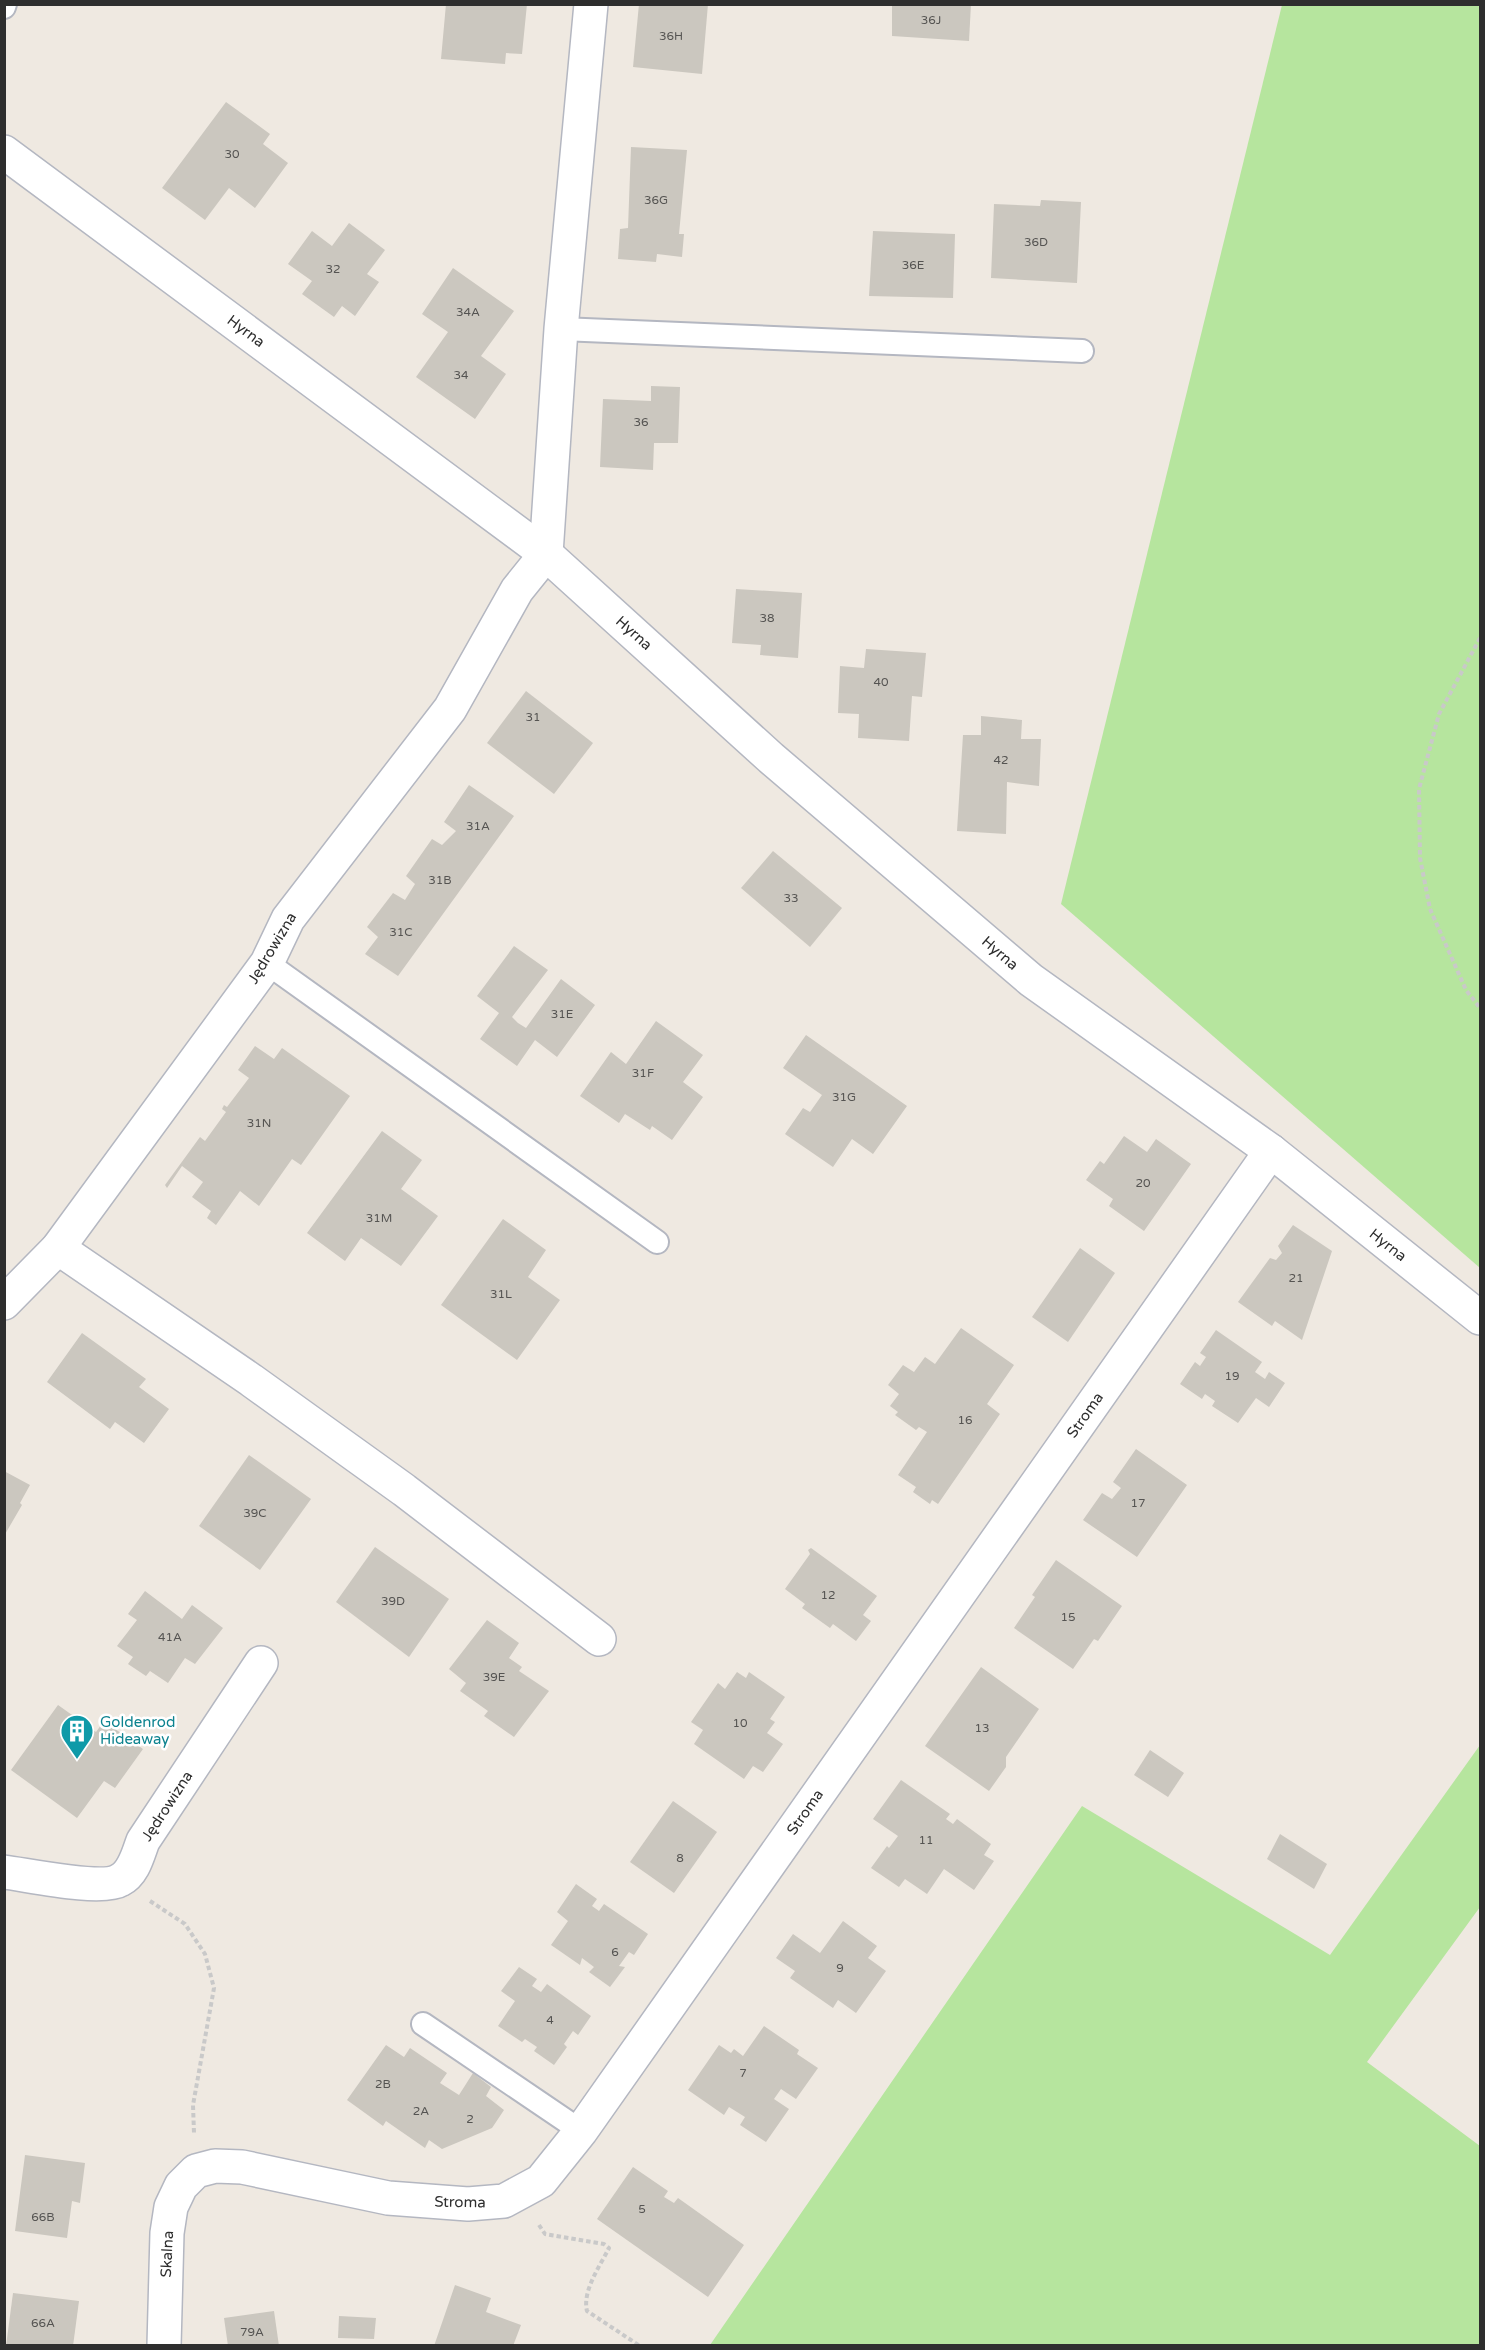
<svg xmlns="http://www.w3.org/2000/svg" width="1485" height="2350" viewBox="0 0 1485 2350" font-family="'Varela Round',sans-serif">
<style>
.green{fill:#b6e59e}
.building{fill:#cbc7bf}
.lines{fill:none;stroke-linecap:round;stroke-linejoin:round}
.lane-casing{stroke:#b4b7c1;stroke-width:26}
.street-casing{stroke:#b4b7c1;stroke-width:36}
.path{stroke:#c9c9c9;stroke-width:4;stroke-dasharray:4.5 3;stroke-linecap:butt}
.lane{stroke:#fff;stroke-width:22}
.street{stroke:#fff;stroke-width:33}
.labels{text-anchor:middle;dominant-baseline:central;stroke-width:5;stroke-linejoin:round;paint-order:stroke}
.number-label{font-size:12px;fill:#555452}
.street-label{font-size:15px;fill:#2e2e2e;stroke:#fff}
.culture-label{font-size:15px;fill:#0d838f;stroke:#fff;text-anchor:start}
</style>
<rect width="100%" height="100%" fill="#efe9e1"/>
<!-- green -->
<g class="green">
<polygon points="1282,5 1480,5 1480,1268 1061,904"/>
<polygon points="1480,1745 1480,1907 1367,2062 1480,2146 1480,2345 710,2345 1082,1806 1330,1955"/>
</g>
<!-- building -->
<g class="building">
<polygon points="446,4 527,4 522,54 506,53 505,64 441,59"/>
<polygon points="639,4 708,4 702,74 633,67"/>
<polygon points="892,4 971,4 969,41 892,36"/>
<polygon points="226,102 270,134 263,144 288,163 255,208 229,188 205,220 162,188"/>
<polygon points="631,147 687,150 679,234 684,234 682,257 657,254 656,262 618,259 620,229 628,228"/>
<polygon points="1041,200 1081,202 1077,283 991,278 994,204 1040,206"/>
<polygon points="349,223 385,250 367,274 379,282 355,316 342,306 334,317 302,294 312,281 288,264 312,231 332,246"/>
<polygon points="873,231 955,234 953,298 869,296"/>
<polygon points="453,268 514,311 481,356 506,374 475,419 416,377 448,332 422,314"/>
<polygon points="651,386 680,387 678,443 654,443 653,470 600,467 603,399 651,401"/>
<polygon points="736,589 802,593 798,658 760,655 761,645 732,643"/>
<polygon points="866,649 926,653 922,697 912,696 909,741 858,738 859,714 838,713 840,666 864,668"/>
<polygon points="526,691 593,743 554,794 487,743"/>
<polygon points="981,716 1022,720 1021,739 1041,739 1039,786 1007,782 1006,834 957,831 963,735 981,735"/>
<polygon points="469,785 514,816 398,976 365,954 378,937 367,927 393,893 405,900 415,884 406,876 432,839 442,845 456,831 444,822"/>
<polygon points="773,851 842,908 810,947 741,888"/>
<polygon points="514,946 548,970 512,1017 518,1023 526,1028 561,979 595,1005 557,1057 535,1040 517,1066 480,1039 499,1013 477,996"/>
<polygon points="656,1021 703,1055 683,1082 703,1097 672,1140 652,1126 650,1130 625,1114 619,1123 580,1096 611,1052 626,1064"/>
<polygon points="806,1035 907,1106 873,1154 852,1139 833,1167 785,1134 803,1108 810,1112 822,1095 783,1068"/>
<polygon points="255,1046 274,1059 282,1048 350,1096 301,1165 292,1159 259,1206 240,1191 216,1225 207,1218 211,1211 192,1197 203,1182 182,1166 167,1188 165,1185 200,1137 205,1141 226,1112 222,1109 224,1105 227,1107 249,1078 238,1070"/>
<polygon points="382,1131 422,1160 401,1189 438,1216 401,1266 361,1238 345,1261 307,1233"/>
<polygon points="1124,1136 1147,1152 1156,1139 1191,1164 1144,1231 1109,1206 1113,1199 1086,1180 1100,1161 1104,1164"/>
<polygon points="503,1219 546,1250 528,1277 560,1300 517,1360 441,1305"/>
<polygon points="1293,1225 1332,1251 1302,1340 1275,1321 1272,1326 1238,1302 1270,1258 1276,1260 1282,1253 1278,1246"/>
<polygon points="1080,1248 1115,1273 1068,1342 1032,1317"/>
<polygon points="961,1328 1014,1365 987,1404 1000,1414 938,1504 932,1500 930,1504 913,1492 916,1487 898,1475 927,1432 919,1427 916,1430 895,1415 898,1412 890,1406 899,1394 888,1385 903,1365 914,1372 925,1357 935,1364"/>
<polygon points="1216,1330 1262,1362 1255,1372 1265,1379 1269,1372 1285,1383 1269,1407 1256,1398 1238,1423 1212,1406 1215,1401 1205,1394 1202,1399 1180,1384 1195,1362 1200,1366 1206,1357 1200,1353"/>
<polygon points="82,1333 146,1379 139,1387 169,1409 144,1443 115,1422 110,1429 47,1382"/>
<polygon points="1136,1449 1187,1485 1137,1557 1083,1520 1102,1493 1112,1499 1121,1488 1113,1482"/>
<polygon points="249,1455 311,1499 260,1570 199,1526"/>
<polygon points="4,1471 30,1485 20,1503 22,1505 4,1536"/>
<polygon points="375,1547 449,1599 409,1657 336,1602"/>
<polygon points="811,1548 877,1596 863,1615 871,1621 856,1641 833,1624 830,1628 802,1608 805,1604 785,1589 810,1554 808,1550"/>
<polygon points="1056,1560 1122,1606 1098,1641 1094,1639 1073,1669 1014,1628 1035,1597 1032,1595"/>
<polygon points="145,1591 182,1619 192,1605 223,1628 195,1664 185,1658 168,1683 150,1671 146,1676 128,1664 133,1657 117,1646 137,1620 128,1614"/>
<polygon points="487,1620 519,1643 509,1658 522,1667 519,1671 549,1691 514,1737 484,1716 488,1711 460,1691 466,1683 449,1669"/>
<polygon points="981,1667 1039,1709 1006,1757 1006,1767 989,1791 925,1746"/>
<polygon points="737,1672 746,1678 749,1672 785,1697 770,1719 775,1722 767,1733 783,1744 763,1772 753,1766 744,1779 694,1744 703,1730 691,1722 718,1683 725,1689"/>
<polygon points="58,1705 96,1732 104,1721 143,1749 115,1788 104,1781 77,1818 11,1770"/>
<polygon points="1150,1750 1184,1773 1168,1797 1134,1775"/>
<polygon points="901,1780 950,1814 946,1819 953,1824 957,1819 991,1844 984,1855 994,1861 974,1890 944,1869 927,1894 905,1879 899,1887 871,1868 887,1846 889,1848 898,1836 873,1819"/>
<polygon points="673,1801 717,1832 674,1893 630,1862"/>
<polygon points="1280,1834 1327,1864 1314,1889 1267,1859"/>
<polygon points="576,1884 597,1899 592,1906 599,1911 604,1904 648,1934 634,1955 629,1952 619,1966 625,1967 610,1987 589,1972 594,1967 582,1958 580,1965 551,1945 568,1921 557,1912"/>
<polygon points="843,1921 877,1946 868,1958 886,1971 856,2013 838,2000 833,2008 790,1978 795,1971 776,1958 793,1934 820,1953"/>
<polygon points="519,1967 537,1979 532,1986 541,1992 547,1984 591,2016 578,2035 573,2031 564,2044 567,2047 554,2065 534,2051 537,2047 525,2039 522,2042 498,2026 515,2001 501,1991"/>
<polygon points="764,2026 799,2050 797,2054 818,2068 796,2099 781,2089 774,2099 789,2109 766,2142 740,2125 745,2117 729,2107 724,2115 688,2090 719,2045 731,2053 734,2049 743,2056"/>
<polygon points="386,2045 404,2057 410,2048 447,2073 440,2083 459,2095 473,2073 491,2087 486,2096 504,2110 492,2128 442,2149 429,2140 425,2148 386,2121 383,2126 347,2100"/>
<polygon points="25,2155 85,2163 80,2203 72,2201 67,2238 15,2231"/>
<polygon points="633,2167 668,2191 664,2197 674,2203 678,2198 744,2245 708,2297 597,2219"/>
<polygon points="455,2285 491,2298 486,2312 521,2325 513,2346 434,2346"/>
<polygon points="13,2293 79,2301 73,2346 6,2346"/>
<polygon points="274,2311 279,2346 228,2346 224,2318"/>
<polygon points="339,2316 376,2318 374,2339 338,2338"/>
</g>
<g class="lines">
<defs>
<g id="lane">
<polyline points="4,7 5,4"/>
<polyline points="561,329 1082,351"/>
<polyline points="267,963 657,1242"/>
<polyline points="423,2024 581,2131"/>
</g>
<g id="street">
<polyline points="4,152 546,554 771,758 1031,980 1271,1151 1480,1318"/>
<polyline points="546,554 561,329 591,4"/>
<polyline points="58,1248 251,1380 404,1490 599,1639"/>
<polyline points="4,1303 58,1248 267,963 288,919 450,709 517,590 546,554"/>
<path d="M4,1872C28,1875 102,1891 120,1880C134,1873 138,1854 143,1841L261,1663"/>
<polyline points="164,2346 167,2233 171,2207 181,2186 196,2171 215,2166 242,2167 388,2198 468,2204 504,2201 541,2181 581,2131 1271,1151"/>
</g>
</defs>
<!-- lane casing -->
<use href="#lane" class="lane-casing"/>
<!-- street casing -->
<use href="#street" class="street-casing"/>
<!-- path -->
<g class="path">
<polyline points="1480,638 1439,714 1419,789 1420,858 1430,909 1466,990 1480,1008"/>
<polyline points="150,1901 185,1924 205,1954 214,1988 193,2105 194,2133"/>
<path d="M539,2225L545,2234L604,2244L609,2248C600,2266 582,2291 587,2311L640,2346"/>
</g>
<!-- lane -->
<use href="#lane" class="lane"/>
<!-- street -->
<use href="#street" class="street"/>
</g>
<!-- icons -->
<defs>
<symbol id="building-pin" viewBox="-11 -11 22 30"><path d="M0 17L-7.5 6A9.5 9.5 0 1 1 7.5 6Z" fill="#0f9aa8" stroke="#fff"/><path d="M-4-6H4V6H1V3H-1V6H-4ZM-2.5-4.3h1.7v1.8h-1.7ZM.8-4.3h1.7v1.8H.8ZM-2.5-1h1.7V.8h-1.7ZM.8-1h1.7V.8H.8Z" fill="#fff"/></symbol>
</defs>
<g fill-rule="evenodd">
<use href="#building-pin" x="58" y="1712" width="38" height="52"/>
</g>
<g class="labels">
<!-- number labels -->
<g class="number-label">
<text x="931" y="20">36J</text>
<text x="671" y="36">36H</text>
<text x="232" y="154">30</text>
<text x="656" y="200">36G</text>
<text x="1036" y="242">36D</text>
<text x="913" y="265">36E</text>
<text x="333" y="269">32</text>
<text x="468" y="312">34A</text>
<text x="461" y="375">34</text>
<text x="641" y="422">36</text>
<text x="767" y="618">38</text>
<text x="881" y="682">40</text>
<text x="533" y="717">31</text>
<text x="1001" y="760">42</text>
<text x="478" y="826">31A</text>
<text x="440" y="880">31B</text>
<text x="791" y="898">33</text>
<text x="401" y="932">31C</text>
<text x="562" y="1014">31E</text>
<text x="643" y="1073">31F</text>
<text x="844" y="1097">31G</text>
<text x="259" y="1123">31N</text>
<text x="1143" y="1183">20</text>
<text x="379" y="1218">31M</text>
<text x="1296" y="1278">21</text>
<text x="501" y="1294">31L</text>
<text x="1232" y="1376">19</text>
<text x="965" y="1420">16</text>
<text x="1138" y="1503">17</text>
<text x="255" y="1513">39C</text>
<text x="828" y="1595">12</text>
<text x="393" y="1601">39D</text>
<text x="1068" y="1617">15</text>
<text x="170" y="1637">41A</text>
<text x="494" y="1677">39E</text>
<text x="740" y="1723">10</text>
<text x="982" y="1728">13</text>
<text x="926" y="1840">11</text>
<text x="680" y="1858">8</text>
<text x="615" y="1952">6</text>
<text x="840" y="1968">9</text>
<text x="550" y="2020">4</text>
<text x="743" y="2073">7</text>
<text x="383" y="2084">2B</text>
<text x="421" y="2111">2A</text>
<text x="470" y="2119">2</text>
<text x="642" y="2209">5</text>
<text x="43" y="2217">66B</text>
<text x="43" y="2323">66A</text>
<text x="252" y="2332">79A</text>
</g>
<!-- street labels -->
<g class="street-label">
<text transform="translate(246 331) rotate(37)">Hyrna</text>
<text transform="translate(634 633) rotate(42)">Hyrna</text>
<text transform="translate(272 948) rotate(-59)">Jędrowizna</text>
<text transform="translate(1000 953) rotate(41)">Hyrna</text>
<text transform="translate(1388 1245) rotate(38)">Hyrna</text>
<text transform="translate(1085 1415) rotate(-55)">Stroma</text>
<text transform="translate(167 1806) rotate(-57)">Jędrowizna</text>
<text transform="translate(805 1812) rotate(-55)">Stroma</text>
<text transform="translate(460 2202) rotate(1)">Stroma</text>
<text transform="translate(167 2254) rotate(-87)">Skalna</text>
</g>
<!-- culture labels -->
<g class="culture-label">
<text x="100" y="1722">Goldenrod<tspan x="100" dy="17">Hideaway</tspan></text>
</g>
</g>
<!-- border -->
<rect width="1485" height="2350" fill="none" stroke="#2e2e2e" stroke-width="12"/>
</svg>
